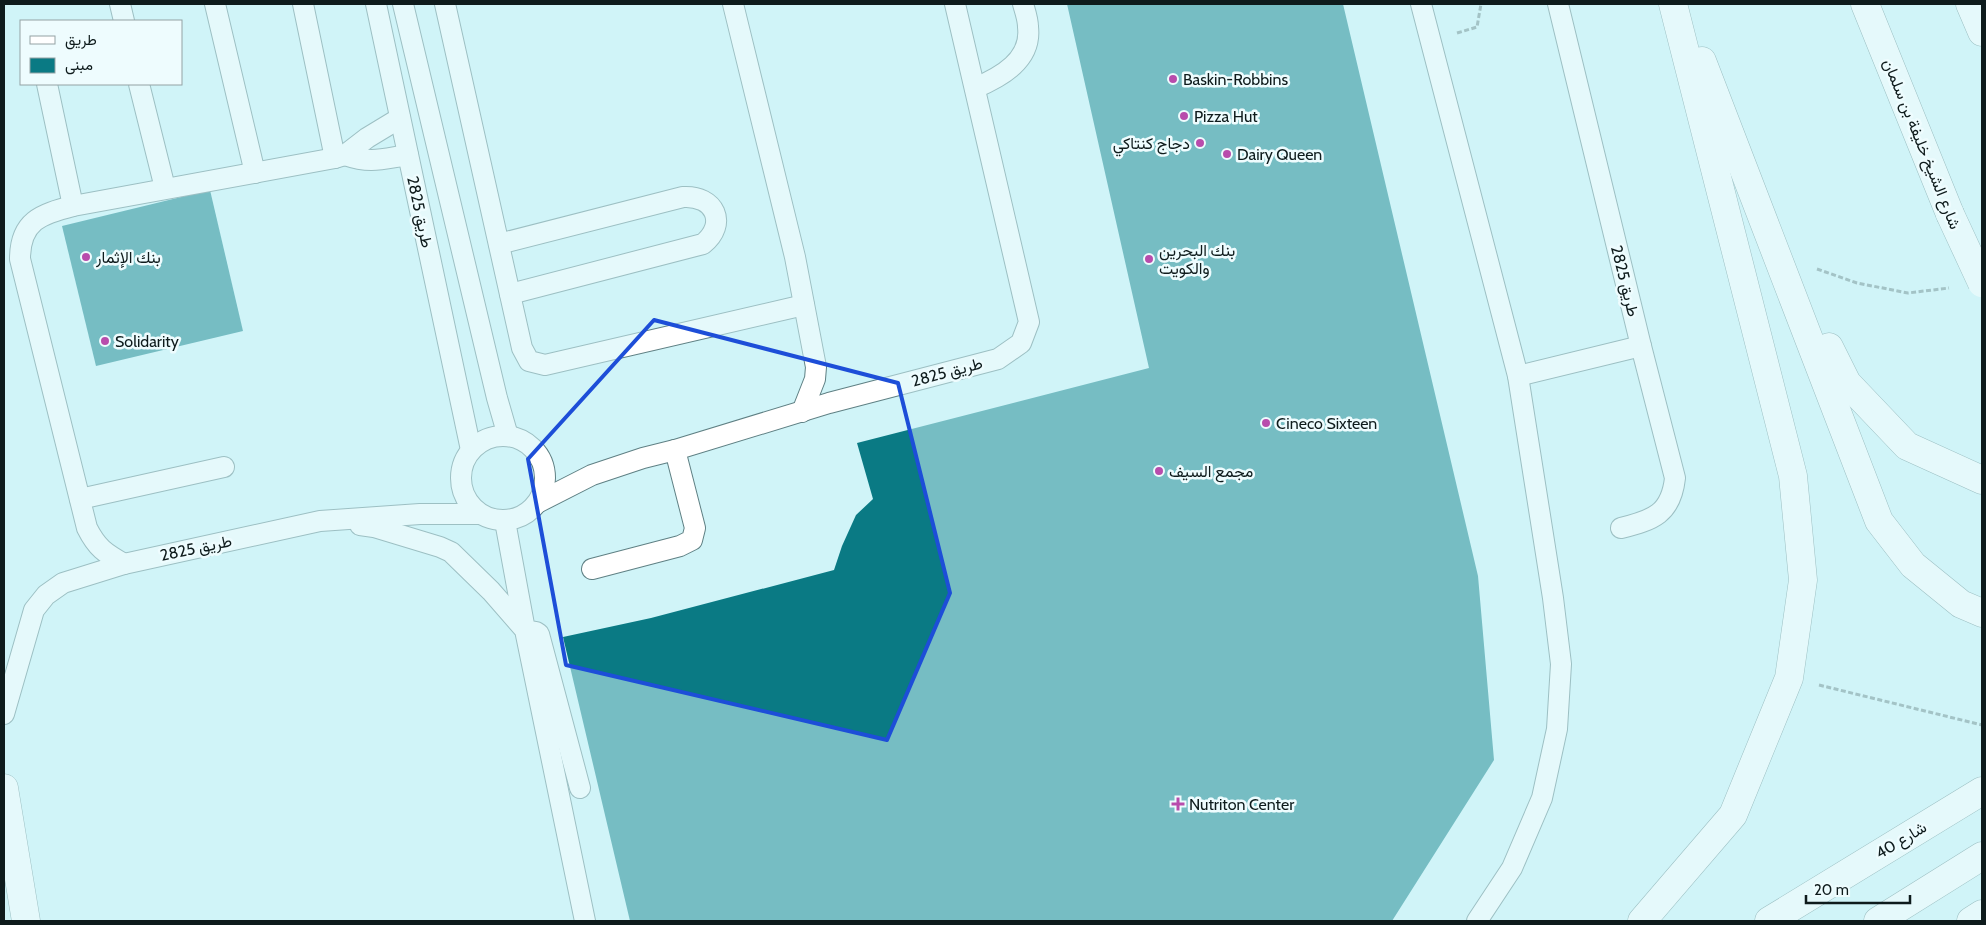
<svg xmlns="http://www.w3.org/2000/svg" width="1986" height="925" viewBox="0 0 1986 925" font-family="Cabin,Vazirmatn,sans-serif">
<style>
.building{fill:#0a7a84}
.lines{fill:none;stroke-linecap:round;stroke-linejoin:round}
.service-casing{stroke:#5f8084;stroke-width:22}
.secondary-casing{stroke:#5f8084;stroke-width:29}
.motorway-casing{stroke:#5f8084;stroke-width:29}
.path{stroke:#6e8789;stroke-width:3;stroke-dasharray:5 2.5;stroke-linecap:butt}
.service{stroke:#fff;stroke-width:20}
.secondary{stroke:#fff;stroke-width:28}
.motorway{stroke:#fff;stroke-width:28}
.motorway-bridge-casing{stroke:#5f8084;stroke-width:29;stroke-linecap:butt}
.motorway-bridge{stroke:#fff;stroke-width:28}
.marked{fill:none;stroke:#1d4ed8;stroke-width:4;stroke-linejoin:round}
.poi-dot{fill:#b84cac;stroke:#eefcfe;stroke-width:2}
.labels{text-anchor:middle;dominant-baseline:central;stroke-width:5;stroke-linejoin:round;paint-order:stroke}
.poi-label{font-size:16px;fill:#0e1b1c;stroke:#eefcfe;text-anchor:start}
.street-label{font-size:16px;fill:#0e1b1c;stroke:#eefcfe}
</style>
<rect width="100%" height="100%" fill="#d0f4f8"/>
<!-- building -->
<g class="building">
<polygon points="1067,4 1343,4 1478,576 1494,760 1392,921 630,921 563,637 651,618 834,570 842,546 856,515 873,499 857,443 1149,368"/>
<polygon points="210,190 243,331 96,366 62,226"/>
</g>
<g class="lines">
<defs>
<g id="service">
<polyline points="120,4 124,21"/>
<polyline points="215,4 255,173"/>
<polyline points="303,4 335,158"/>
<polyline points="376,4 471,450"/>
<polyline points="403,4 497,398 508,436"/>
<polyline points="445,4 522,348 529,361 545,365 804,305"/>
<polyline points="733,4 795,257 816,367 815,379 802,412"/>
<polyline points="1421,4 1518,376 1553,598 1561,664 1557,729 1542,798 1512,868 1477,921"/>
<path d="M1558,4L1641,346L1675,478C1671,514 1653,520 1621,528"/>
<polyline points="47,84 73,206"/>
<polyline points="139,84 165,188"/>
<path d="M975,88C1001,77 1032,60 1028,27C1028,19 1025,11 1023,4"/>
<path d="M345,155C371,164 382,159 408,155"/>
<path d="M499,244L683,197C715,195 728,224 703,244L510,294"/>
<polyline points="1518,376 1641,346"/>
<circle cx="503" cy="478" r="42"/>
<polyline points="80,499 224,467"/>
<polyline points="539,502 592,475 643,458 675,450 829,403 998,359 1021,343 1029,322 955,4"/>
<polyline points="505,521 525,630 536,632 539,634 580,788"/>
<polyline points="360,525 374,527 440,547 451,552 491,591 525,630 585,921"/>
<path d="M124,564C105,553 97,548 87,528L20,259C20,221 41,214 73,206L335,158L345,155L367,138L400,118"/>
<polyline points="592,569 680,546 692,540 695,528 675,450"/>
<polyline points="4,714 34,610 46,595 63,583 124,564 320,521 420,514 479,514"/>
</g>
<g id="secondary">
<polyline points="4,788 26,921"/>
<polyline points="1769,921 1982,791"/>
<polyline points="1878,921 1982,856"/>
<polyline points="1971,921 1982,914"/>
</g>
<g id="motorway">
<polyline points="1865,4 1950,214"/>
<polyline points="1970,4 1982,32"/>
<polyline points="1702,61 1879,521 1913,565 1961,604 1982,613"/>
<polyline points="1829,347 1847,383 1907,446 1982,480"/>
<polyline points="1642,921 1733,815 1789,678 1803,580 1793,476 1673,4"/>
</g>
</defs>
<!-- service casing -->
<use href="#service" class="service-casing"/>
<!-- secondary casing -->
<use href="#secondary" class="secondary-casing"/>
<!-- motorway casing -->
<use href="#motorway" class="motorway-casing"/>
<!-- path -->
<g class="path">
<polyline points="1457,33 1477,27 1481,4"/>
<polyline points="1817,269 1857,283 1908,293 1949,288"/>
<polyline points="1819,685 1982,725"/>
</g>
<!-- service -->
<use href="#service" class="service"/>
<!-- secondary -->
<use href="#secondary" class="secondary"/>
<!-- motorway -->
<use href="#motorway" class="motorway"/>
<defs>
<polyline id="motorway-bridge" points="1950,214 1982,283"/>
</defs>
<!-- motorway-bridge casing -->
<use href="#motorway-bridge" class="motorway-bridge-casing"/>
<!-- motorway-bridge -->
<use href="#motorway-bridge" class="motorway-bridge"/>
</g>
<!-- marked area -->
<path d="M0 0H1986V925H0ZM654,320L898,383L950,593L887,740L566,665L528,459Z" fill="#d0f4f8" fill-opacity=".55" fill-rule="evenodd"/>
<path class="marked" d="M654,320L898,383L950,593L887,740L566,665L528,459Z"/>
<!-- markers -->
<g class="poi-dot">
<circle cx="1173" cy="79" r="5"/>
<circle cx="1184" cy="116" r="5"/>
<circle cx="1200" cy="143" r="5"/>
<circle cx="1227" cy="154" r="5"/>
<circle cx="86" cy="257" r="5"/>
<circle cx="1149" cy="259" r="5"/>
<circle cx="105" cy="341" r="5"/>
<circle cx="1266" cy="423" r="5"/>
<circle cx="1159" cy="471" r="5"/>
<path d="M1175.5 796.5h5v5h5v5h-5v5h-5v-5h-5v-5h5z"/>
</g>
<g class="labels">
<!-- poi labels -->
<g class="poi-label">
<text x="1183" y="79">Baskin-Robbins</text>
<text x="1194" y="116">Pizza Hut</text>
<text x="1190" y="143" text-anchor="end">دجاج كنتاكي</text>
<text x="1237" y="154">Dairy Queen</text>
<text x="1159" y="250">بنك البحرين<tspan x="1159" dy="18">والكويت</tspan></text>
<text x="96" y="257">بنك الإثمار</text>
<text x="115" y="341">Solidarity</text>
<text x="1276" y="423">Cineco Sixteen</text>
<text x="1169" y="471">مجمع السيف</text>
<text x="1189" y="804">Nutriton Center</text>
</g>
<!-- street labels -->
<g class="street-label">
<text transform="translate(1922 144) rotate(68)">شارع الشيخ خليفة بن سلمان</text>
<text transform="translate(420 212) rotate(78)">طريق 2825</text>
<text transform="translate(1625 281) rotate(76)">طريق 2825</text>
<text transform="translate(947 372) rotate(-15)">طريق 2825</text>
<text transform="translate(196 548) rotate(-12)">طريق 2825</text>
<text transform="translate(1901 840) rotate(-31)">شارع 40</text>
</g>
</g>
<!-- border -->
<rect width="1986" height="925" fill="none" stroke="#0e1b1c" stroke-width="10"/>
<!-- legend -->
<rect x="20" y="20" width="162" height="65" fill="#eefcfe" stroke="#94a2a4"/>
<rect x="30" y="36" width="25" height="8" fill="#ffffff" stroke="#94a2a4"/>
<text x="65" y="45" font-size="15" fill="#0e1b1c">طريق</text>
<rect x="30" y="58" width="25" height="15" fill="#0a7a84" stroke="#94a2a4"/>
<text x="65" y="70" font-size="15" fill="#0e1b1c">مبنى</text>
<!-- scale -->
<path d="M1806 895v8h104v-8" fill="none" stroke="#0e1b1c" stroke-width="2.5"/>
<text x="1814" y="895" font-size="15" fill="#0e1b1c" stroke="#eefcfe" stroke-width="4" paint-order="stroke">20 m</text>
</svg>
